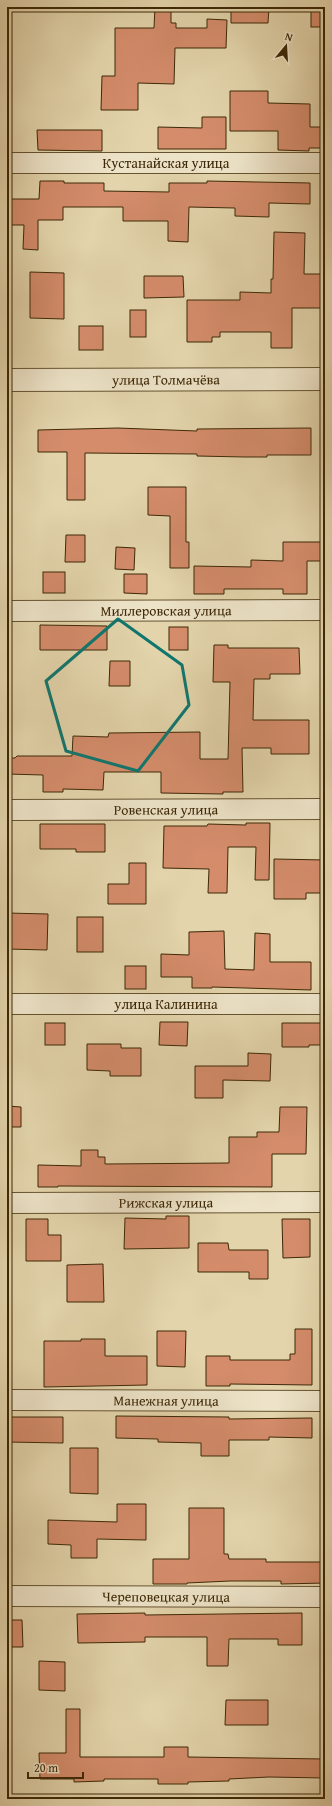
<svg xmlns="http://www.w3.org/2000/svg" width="332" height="1806" viewBox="0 0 332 1806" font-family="'Gentium Book Plus',serif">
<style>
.building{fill:#d48c6b;stroke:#3d2807}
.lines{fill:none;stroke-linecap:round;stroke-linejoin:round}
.minor-casing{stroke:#665330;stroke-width:22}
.tertiary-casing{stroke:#665330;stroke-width:24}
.minor{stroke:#ede3c8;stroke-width:20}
.tertiary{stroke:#ede3c8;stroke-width:22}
.marked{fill:none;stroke:#0f766e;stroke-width:3;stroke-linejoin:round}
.labels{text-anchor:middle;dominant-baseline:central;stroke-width:4;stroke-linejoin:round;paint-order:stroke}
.street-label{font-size:14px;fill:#3d2807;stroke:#ede3c8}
</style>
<rect width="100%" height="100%" fill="#e3d4ab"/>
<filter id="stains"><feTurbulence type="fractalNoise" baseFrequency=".005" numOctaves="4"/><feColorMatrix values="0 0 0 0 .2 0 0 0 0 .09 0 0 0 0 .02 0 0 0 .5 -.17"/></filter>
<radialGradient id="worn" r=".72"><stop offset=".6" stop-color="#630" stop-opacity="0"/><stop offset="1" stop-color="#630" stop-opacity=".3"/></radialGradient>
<!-- building -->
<g class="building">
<polygon points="155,7 171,7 171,23 176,23 176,28 207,28 207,19 227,20 226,48 175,48 174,84 138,83 138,110 101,110 102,76 115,76 115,28 154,28"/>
<polygon points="231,7 269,7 268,23 231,23"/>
<rect x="311" y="7" width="14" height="20"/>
<polygon points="230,91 268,91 268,103 310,104 310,127 323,127 323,148 309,148 309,151 278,150 278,131 230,131"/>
<polygon points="202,117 226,117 226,149 158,149 158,127 202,128"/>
<polygon points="37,130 102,130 102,151 38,150"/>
<polygon points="40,181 64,181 64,183 104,183 104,191 169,192 169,183 207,183 207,181 310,183 310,204 269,203 269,217 235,216 235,208 189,207 188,242 168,241 168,221 123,221 123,207 63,207 63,220 38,220 38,250 23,249 24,225 7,225 7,199 39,199"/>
<polygon points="274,232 305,233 304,274 325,274 325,308 292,308 292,348 271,348 271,332 220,332 220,337 212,337 212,342 187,342 187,300 240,300 240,292 271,293 271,279 273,279"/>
<polygon points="30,272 64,273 64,319 30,318"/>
<polygon points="144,276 183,276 184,297 144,298"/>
<rect x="130" y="310" width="16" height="27"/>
<rect x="79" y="326" width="24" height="24"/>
<polygon points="118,428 197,431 197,429 311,428 311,455 267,455 267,457 245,457 197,456 197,454 85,453 85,500 67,500 67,452 38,452 38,430"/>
<polygon points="148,487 186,487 186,542 189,542 189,568 170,568 170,516 148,515"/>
<polygon points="66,535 85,535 85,562 65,562"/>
<polygon points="283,542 325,542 325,561 307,561 307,594 283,594 283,589 224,589 224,594 194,594 194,566 251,567 251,560 283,561"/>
<polygon points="116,547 135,548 134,570 115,569"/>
<rect x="43" y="572" width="22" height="21"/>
<polygon points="124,574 147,574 147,594 124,593"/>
<polygon points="40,625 107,626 107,650 40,650"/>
<rect x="169" y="627" width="19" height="23"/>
<polygon points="214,645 228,645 228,648 299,648 300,674 270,674 270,679 254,679 253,720 309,720 309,754 271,754 271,748 242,748 243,792 223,792 223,794 161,793 161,772 104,772 103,790 63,789 63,792 43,792 43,775 7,774 7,758 15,758 17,756 72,756 73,736 108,737 109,733 200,732 200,759 228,759 230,682 213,682"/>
<polygon points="110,661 130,661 130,686 109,686"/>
<polygon points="246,823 270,823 269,880 255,880 256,847 228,847 227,893 208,893 209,869 163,868 164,826 207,826 208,824 246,825"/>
<polygon points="40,824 105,824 105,852 76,852 76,849 40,849"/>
<polygon points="274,859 325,860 325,893 306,893 306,899 274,899"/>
<polygon points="129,863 146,863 146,904 108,904 108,884 129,884"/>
<polygon points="7,913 48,914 47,950 7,949"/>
<rect x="77" y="917" width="26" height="35"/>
<polygon points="224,931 225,969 254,970 255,933 270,934 270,962 311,962 311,990 212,987 212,988 192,988 192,977 161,977 161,954 189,955 189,932"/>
<rect x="125" y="966" width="21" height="23"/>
<polygon points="160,1022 188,1022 187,1046 159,1045"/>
<rect x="45" y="1023" width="20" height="22"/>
<polygon points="282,1023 325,1023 325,1045 309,1045 309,1047 282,1047"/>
<polygon points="87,1044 121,1044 121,1048 141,1048 141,1076 110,1076 110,1071 87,1070"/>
<polygon points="248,1053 271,1054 270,1081 223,1080 223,1098 195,1098 195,1066 248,1066"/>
<polygon points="7,1106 21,1107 21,1127 7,1127"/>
<polygon points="280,1107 307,1107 306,1154 272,1154 272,1187 58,1186 58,1187 38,1187 38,1165 81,1166 81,1150 98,1150 98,1157 105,1157 105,1164 229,1163 229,1137 257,1137 257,1132 279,1132"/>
<polygon points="166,1216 189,1216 189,1248 124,1249 125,1218 166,1219"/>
<polygon points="26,1219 48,1219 48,1235 61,1235 61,1261 26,1261"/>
<polygon points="282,1219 310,1219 310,1257 283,1258"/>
<polygon points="198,1243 228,1243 229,1250 268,1250 268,1279 249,1279 249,1272 198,1272"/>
<polygon points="103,1264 104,1302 67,1302 67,1265"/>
<polygon points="295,1329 312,1329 312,1385 230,1384 230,1386 206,1386 206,1356 230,1356 230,1360 290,1360 290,1354 295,1354"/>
<polygon points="157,1331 186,1331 185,1367 157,1366"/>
<polygon points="81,1339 105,1339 105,1356 147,1356 147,1385 44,1387 44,1341 81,1341"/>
<polygon points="116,1416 229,1417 229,1419 312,1418 312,1438 269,1437 269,1440 229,1440 229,1456 201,1456 201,1443 158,1442 158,1439 116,1438"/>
<polygon points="7,1417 63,1417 63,1443 7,1442"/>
<polygon points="70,1448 98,1448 98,1494 70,1493"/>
<polygon points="117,1504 146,1504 146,1540 97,1539 97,1558 71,1558 71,1545 48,1544 48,1520 117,1522"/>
<polygon points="189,1508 224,1508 224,1554 228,1554 229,1559 266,1559 266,1562 325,1562 325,1583 281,1584 281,1581 230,1581 187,1583 187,1584 153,1584 153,1559 189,1559"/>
<polygon points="145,1613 145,1615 302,1613 302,1645 278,1645 278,1639 229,1639 228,1666 207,1666 207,1637 145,1637 145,1642 78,1643 77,1614"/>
<polygon points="7,1620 22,1620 23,1647 7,1647"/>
<polygon points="39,1661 65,1662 65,1691 39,1690"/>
<polygon points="226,1700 268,1700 268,1725 225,1725"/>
<polygon points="66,1709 80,1709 80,1757 164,1757 164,1747 188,1747 188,1757 325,1759 325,1778 269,1777 229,1779 229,1781 188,1782 188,1784 158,1784 158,1779 104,1779 104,1781 74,1782 74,1779 40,1779 39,1753 66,1753"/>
</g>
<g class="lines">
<defs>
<g id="minor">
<path id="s1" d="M7,163H325"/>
<path id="s2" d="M7,611L325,610"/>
<path id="s3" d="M7,810L325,809"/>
<path id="s4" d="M7,1004H325"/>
<path id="s5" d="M7,1203L325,1202"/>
<path id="s6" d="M7,1400L325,1401"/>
<path id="s7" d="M7,1596L325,1597"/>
</g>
<g id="tertiary">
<path id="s8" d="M7,380L325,379"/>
</g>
</defs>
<!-- minor casing -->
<use href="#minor" class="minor-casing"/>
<!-- tertiary casing -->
<use href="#tertiary" class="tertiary-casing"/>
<!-- minor -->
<use href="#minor" class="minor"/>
<!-- tertiary -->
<use href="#tertiary" class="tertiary"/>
</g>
<!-- marked area -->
<path class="marked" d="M118,619L182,665L189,705L138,771L66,751L46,681Z"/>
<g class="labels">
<!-- street labels -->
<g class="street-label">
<text stroke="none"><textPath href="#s1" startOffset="159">Кустанайская улица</textPath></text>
<text stroke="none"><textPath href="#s8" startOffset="159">улица Толмачёва</textPath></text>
<text stroke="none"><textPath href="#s2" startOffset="159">Миллеровская улица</textPath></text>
<text stroke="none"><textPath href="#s3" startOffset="159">Ровенская улица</textPath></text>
<text stroke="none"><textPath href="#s4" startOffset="159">улица Калинина</textPath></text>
<text stroke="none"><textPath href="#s5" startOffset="159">Рижская улица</textPath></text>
<text stroke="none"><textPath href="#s6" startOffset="159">Манежная улица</textPath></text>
<text stroke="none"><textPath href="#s7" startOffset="159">Череповецкая улица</textPath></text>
</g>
</g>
<!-- margin -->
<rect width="332" height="1806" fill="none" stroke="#e3d4ab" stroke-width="24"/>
<rect x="8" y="8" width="316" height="1790" fill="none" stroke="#3d2807" stroke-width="2"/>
<rect x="12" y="12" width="308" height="1782" fill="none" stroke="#3d2807"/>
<!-- north arrow -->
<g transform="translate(286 46) rotate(18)" stroke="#ede3c8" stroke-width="3" paint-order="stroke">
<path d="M0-3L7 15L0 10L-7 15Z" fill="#3d2807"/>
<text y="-6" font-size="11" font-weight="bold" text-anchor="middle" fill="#3d2807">N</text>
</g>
<!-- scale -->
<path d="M28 1772v6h55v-6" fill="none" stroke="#3d2807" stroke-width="2"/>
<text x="34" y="1772" font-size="12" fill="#3d2807" stroke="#ede3c8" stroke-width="3" paint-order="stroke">20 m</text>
<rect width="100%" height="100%" filter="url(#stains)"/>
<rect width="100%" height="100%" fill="url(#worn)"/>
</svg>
